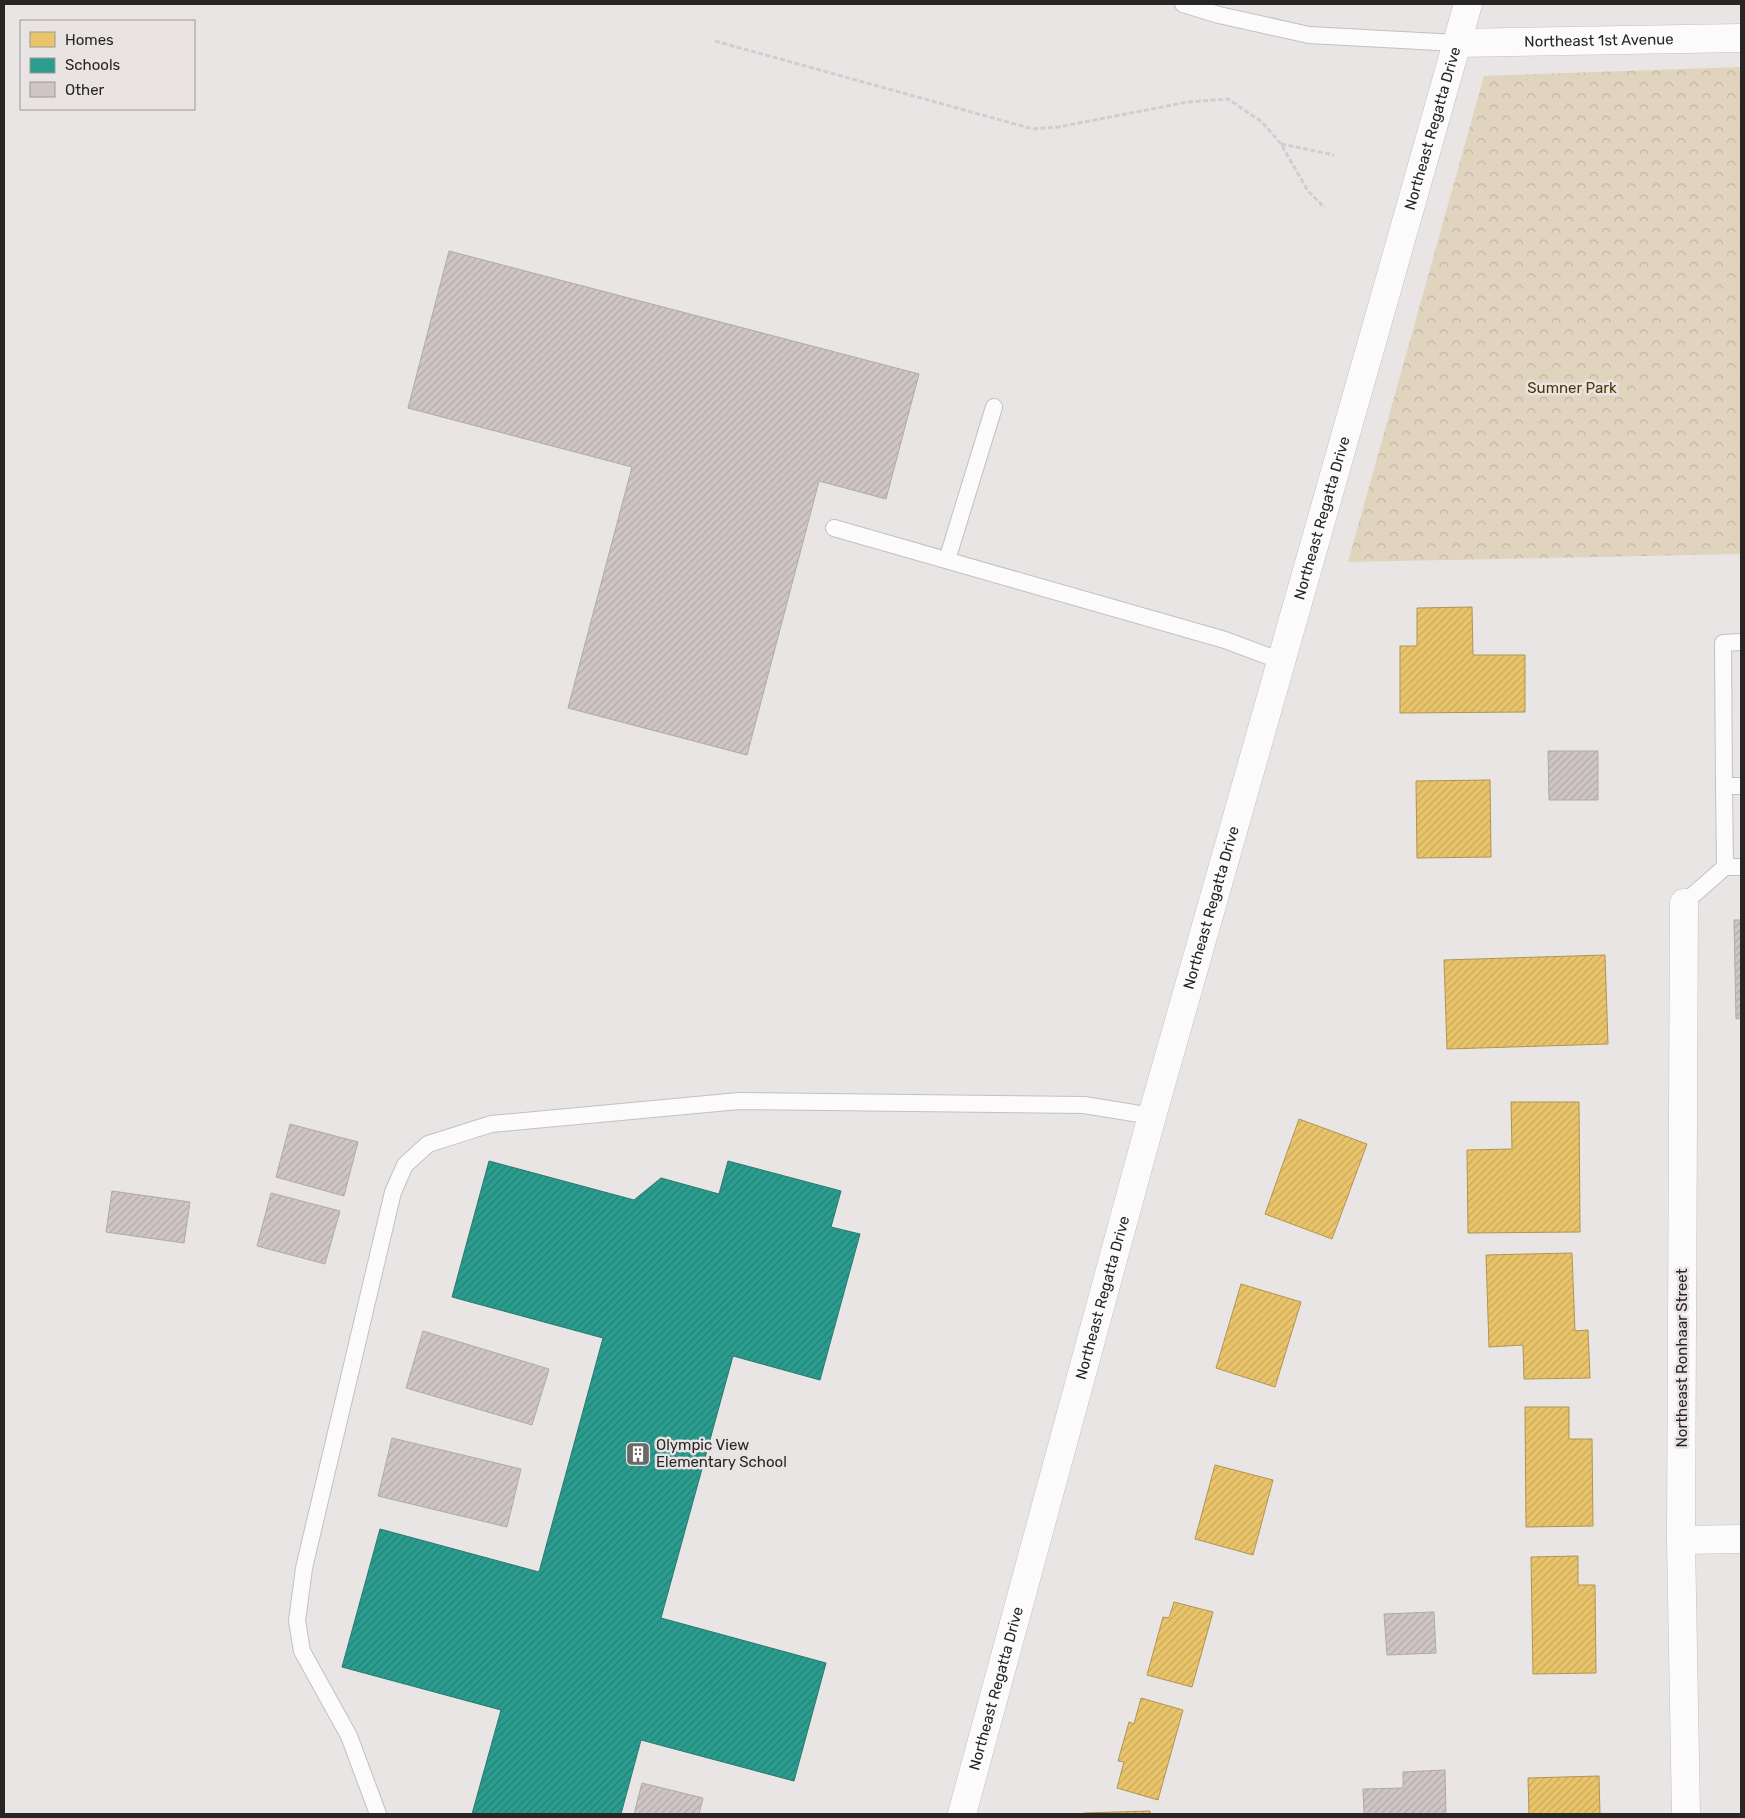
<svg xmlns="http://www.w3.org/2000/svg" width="1745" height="1818" viewBox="0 0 1745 1818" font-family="Rubik,sans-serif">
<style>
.park{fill:url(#park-crowns)}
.homes{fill:url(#homes-hatch);stroke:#af9555}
.schools{fill:url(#schools-hatch);stroke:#29796f}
.building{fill:url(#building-hatch);stroke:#adabaa}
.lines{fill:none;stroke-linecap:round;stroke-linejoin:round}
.service-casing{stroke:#c3c1c0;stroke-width:18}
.minor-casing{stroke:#c3c1c0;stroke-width:29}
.secondary-casing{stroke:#c3c1c0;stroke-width:29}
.path{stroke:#cfcfcf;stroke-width:3;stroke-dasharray:5 2.5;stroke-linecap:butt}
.service{stroke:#fcfbfb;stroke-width:16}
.minor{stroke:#fcfbfb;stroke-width:28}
.secondary{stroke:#fcfbfb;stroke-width:28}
.labels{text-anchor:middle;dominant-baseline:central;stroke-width:5;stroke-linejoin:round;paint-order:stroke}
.street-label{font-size:15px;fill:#272625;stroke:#e9e4e3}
.park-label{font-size:15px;fill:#4e3701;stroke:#e9e4e3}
.poi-label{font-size:15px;fill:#272625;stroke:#e9e4e3;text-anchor:start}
</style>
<defs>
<pattern id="park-crowns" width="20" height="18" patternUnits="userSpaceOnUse" patternTransform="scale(1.25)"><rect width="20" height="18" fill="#e1d4be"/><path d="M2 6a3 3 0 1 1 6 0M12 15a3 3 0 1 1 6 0" fill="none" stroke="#c1b6a3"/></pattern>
<pattern id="homes-hatch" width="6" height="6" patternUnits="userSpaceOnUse" patternTransform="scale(1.25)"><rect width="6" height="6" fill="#e9c46a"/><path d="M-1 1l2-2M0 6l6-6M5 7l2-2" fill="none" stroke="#c8a85c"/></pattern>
<pattern id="schools-hatch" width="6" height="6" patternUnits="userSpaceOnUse" patternTransform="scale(1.25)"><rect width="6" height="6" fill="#2a9d8f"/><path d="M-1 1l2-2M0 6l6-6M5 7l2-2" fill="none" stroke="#248075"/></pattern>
<pattern id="building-hatch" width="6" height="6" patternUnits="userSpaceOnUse" patternTransform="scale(1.25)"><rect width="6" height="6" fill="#cfc5c6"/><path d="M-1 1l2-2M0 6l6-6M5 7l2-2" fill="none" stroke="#b2a9aa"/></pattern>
</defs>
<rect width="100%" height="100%" fill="#e8e5e4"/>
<!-- park -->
<polygon class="park" points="1741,67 1741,554 1348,562 1484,76"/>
<!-- homes -->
<g class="homes">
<polygon points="1472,607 1473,655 1525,655 1525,712 1400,713 1400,646 1417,646 1417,608"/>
<polygon points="1490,780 1491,857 1417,858 1416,781"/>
<polygon points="1605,955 1608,1044 1447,1049 1444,960"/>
<polygon points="1511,1102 1579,1102 1580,1232 1468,1233 1467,1150 1512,1149"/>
<polygon points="1299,1119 1367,1144 1332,1239 1265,1214"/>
<polygon points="1572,1253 1575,1331 1588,1330 1590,1378 1524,1379 1523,1345 1489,1347 1486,1255"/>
<polygon points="1241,1284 1301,1302 1275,1387 1216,1368"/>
<polygon points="1525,1407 1569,1407 1569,1439 1592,1439 1593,1526 1526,1527"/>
<polygon points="1215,1465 1273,1480 1253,1555 1195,1539"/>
<polygon points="1578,1556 1578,1585 1595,1585 1596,1673 1533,1674 1531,1557"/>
<polygon points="1174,1602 1213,1612 1192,1687 1147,1675 1163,1617 1169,1618"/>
<polygon points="1141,1698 1183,1710 1158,1800 1117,1788 1124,1762 1118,1761 1129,1722 1134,1724"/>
<polygon points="1599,1776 1600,1814 1529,1814 1528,1778"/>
<polygon points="1150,1811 1150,1814 1084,1814 1084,1813"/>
</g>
<!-- schools -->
<polygon class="schools" points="489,1161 634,1200 661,1178 719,1194 728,1161 841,1191 831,1227 860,1234 820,1380 733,1356 661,1618 826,1663 794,1781 641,1740 621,1814 472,1814 501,1710 342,1667 380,1529 539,1572 603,1338 452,1297"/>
<!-- building -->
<g class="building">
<polygon points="449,251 919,374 886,499 819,481 747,755 568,708 632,467 408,408"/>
<polygon points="1548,751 1598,751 1598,800 1549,800"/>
<polygon points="1734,920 1741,920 1741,1018 1736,1019"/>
<polygon points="290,1124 358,1142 344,1196 276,1177"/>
<polygon points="112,1191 190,1202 184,1243 106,1232"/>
<polygon points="271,1193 340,1211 325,1264 257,1246"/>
<polygon points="423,1331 549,1369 532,1425 406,1388"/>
<polygon points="392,1438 521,1469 507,1527 378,1496"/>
<polygon points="1434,1612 1436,1653 1387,1655 1384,1614"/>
<polygon points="1445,1770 1446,1814 1364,1814 1363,1789 1403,1788 1403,1772"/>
<polygon points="642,1783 703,1798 699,1814 634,1814"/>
</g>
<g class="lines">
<defs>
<g id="service">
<polyline points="1183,4 1219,15 1309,35 1457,43"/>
<polyline points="834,528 1225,640 1281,661"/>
<polyline points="947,560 994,407"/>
<polyline points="1741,642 1723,643 1724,786 1741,786"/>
<polyline points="1724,786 1725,867"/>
<polyline points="1684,903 1725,867 1741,867"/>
<polyline points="378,1814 349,1736 302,1651 297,1621 304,1568 393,1192 405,1165 428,1144 491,1124 739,1101 1084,1105 1152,1116"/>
</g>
<g id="minor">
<path id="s1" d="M1457,43L1741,38"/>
<polyline points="1684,903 1681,1540 1686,1814"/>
<polyline points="1681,1540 1741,1539"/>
</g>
<g id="secondary">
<path id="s2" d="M962,1814L1152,1116L1468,4"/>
</g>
</defs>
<!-- service casing -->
<use href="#service" class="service-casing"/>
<!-- minor casing -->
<use href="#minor" class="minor-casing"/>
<!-- secondary casing -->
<use href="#secondary" class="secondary-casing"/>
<!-- path -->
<g class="path">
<polyline points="715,41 1033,129 1058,127 1188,102 1228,99 1262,122 1281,144 1308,191 1325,208"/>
<polyline points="1281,144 1334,155"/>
</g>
<!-- service -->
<use href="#service" class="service"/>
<!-- minor -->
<use href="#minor" class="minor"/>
<!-- secondary -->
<use href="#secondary" class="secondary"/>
</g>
<!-- icons -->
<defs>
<symbol id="building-square" viewBox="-11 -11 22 22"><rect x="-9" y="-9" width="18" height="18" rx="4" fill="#6b6968" stroke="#e9e4e3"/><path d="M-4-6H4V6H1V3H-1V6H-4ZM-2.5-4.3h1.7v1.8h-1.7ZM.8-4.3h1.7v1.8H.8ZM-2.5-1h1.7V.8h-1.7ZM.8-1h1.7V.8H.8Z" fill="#fff"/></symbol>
</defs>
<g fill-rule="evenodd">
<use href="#building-square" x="624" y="1440" width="28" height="28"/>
</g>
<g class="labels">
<!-- street labels -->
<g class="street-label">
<text stroke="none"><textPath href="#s1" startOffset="142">Northeast 1st Avenue</textPath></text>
<text stroke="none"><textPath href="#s2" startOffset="1750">Northeast Regatta Drive</textPath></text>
<text stroke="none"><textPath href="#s2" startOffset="1345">Northeast Regatta Drive</textPath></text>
<text stroke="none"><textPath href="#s2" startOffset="940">Northeast Regatta Drive</textPath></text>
<text stroke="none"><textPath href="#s2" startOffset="535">Northeast Regatta Drive</textPath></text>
<text transform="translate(1682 1358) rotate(-90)">Northeast Ronhaar Street</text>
<text stroke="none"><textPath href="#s2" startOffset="130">Northeast Regatta Drive</textPath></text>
</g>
<!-- park labels -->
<g class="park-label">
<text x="1572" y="388">Sumner Park</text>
</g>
<!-- poi labels -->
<g class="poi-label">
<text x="656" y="1445">Olympic View<tspan x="656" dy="17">Elementary School</tspan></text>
</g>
</g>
<!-- border -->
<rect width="1745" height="1818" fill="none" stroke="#272625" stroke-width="10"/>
<!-- legend -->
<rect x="20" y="20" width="175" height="90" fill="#e9e4e3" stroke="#9b9897"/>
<rect x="30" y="32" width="25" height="15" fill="#e9c46a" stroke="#9b9897"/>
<text x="65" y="45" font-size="15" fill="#272625">Homes</text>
<rect x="30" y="58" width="25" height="15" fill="#2a9d8f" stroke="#9b9897"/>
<text x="65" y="70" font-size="15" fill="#272625">Schools</text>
<rect x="30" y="82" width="25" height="15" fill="#cfc5c6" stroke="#9b9897"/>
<text x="65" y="95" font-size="15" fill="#272625">Other</text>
</svg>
